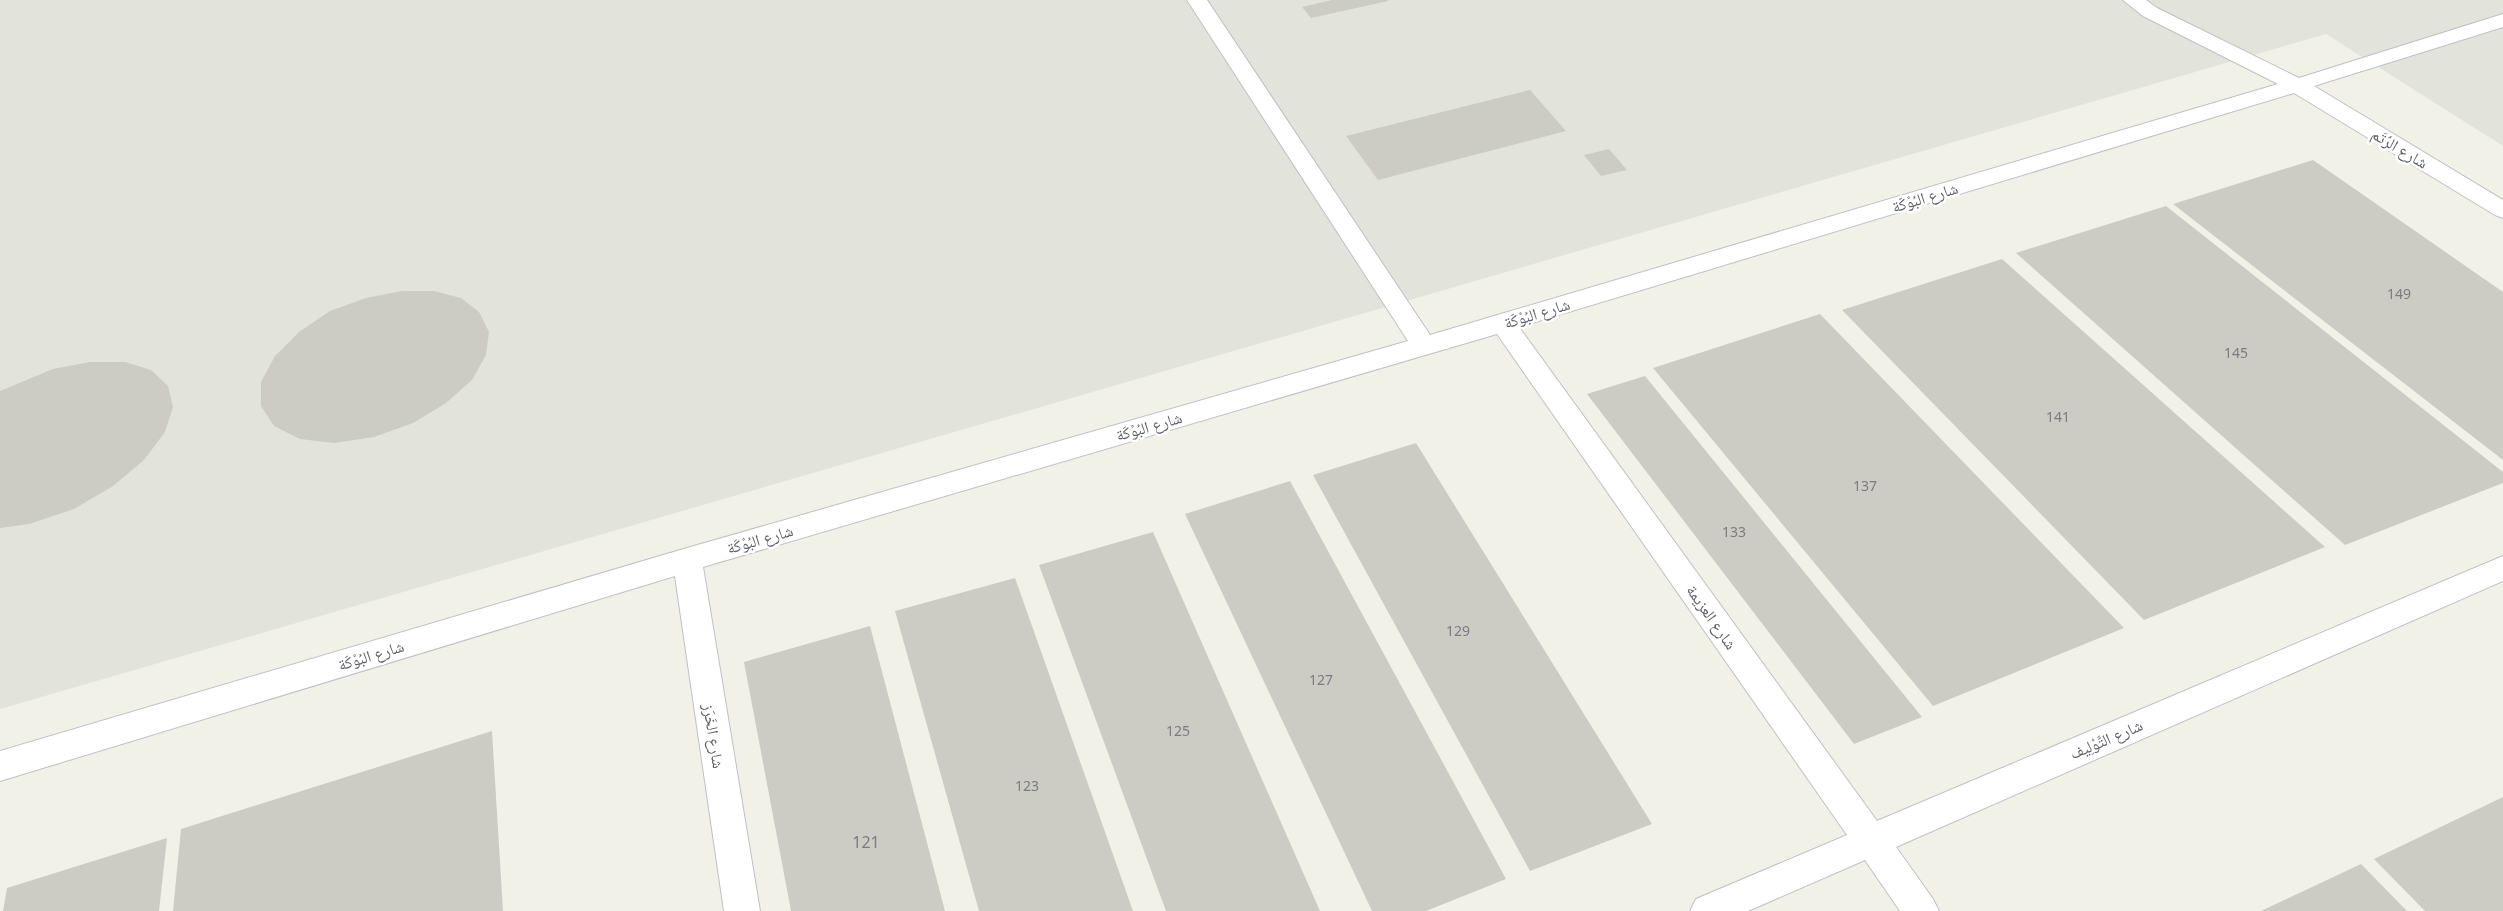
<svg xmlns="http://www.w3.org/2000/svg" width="2503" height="911" viewBox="0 0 2503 911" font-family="'Noto Sans','Noto Naskh Arabic',sans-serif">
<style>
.industrial{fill:#e2e3db}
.building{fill:#cdccc4}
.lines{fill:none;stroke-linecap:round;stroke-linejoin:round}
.minor-casing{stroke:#bfc0c6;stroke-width:2}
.minor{fill:#fff;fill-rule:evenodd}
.labels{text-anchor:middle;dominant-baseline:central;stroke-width:5;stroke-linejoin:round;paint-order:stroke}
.number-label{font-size:14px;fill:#7a7c80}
.street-label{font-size:16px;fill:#5e6169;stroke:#fff}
.near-number-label{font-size:16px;fill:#7a7c80}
</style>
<rect width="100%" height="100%" fill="#f2f1e7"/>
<!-- industrial -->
<polygon class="industrial" points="0,0 2503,0 2503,146 2326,34 0,709"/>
<!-- building -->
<g class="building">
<polygon points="1332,0 1388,0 1388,1 1311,18 1302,7"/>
<polygon points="1530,90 1566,131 1378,180 1346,136"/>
<polygon points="1609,149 1627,170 1601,176 1584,155"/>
<polygon points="2313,160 2503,292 2503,460 2173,204"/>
<polygon points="2166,206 2503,472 2503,483 2345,545 2016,253"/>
<polygon points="2002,259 2325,547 2144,620 1842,310"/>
<polygon points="402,291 434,291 461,298 479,312 489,332 486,355 472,380 446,403 413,423 374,437 334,443 300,439 274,426 261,406 261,382 275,356 299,332 330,311 366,298"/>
<polygon points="1820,314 2124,628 1933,706 1653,368"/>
<polygon points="90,362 125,362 151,370 168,386 173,407 165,432 144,460 113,486 74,509 29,524 0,528 0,391 53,369"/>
<polygon points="1645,376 1922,717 1854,744 1587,394"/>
<polygon points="1416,443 1652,824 1530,871 1313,475"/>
<polygon points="1290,481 1506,879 1426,911 1372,911 1185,514"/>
<polygon points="1153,532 1320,911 1166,911 1039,565"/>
<polygon points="1015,578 1133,911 979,911 895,611"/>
<polygon points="870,626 945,911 791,911 744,662"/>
<polygon points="492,731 503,911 173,911 181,829"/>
<polygon points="2503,797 2503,911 2425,911 2374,859"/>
<polygon points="167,838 159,911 3,911 7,888"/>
<polygon points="2361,864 2407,911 2261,911"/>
</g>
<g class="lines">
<defs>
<polygon id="minor" points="1187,0 1207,0 1430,335 2278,84 2143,16 2123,0 2146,0 2157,8 2299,78 2503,14 2503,27 2314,86 2503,200 2503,218 2495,215 2294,93 1519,327 1877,821 2503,556 2503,581 1896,847 1933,899 1939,911 1900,911 1865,860 1748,911 1690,911 1696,899 1847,835 1497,334 703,567 760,911 724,911 675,576 0,781 0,751 687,548 1408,341"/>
</defs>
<!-- minor casing -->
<use href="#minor" class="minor-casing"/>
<!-- minor -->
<use href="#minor" class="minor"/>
</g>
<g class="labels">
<!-- number labels -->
<g class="number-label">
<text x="2399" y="293">149</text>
<text x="2236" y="352">145</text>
<text x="2058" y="416">141</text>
<text x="1865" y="485">137</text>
<text x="1734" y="531">133</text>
<text x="1458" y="630">129</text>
<text x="1321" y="679">127</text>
<text x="1178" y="730">125</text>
<text x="1027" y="785">123</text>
</g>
<!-- street labels -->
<g class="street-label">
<text transform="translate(2400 148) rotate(31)">شارع الرُتَم</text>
<text transform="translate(1925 197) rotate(-17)">شارع البُوْكَة</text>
<text transform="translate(1537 313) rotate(-17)">شارع البُوْكَة</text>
<text transform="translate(1149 426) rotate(-16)">شارع البُوْكَة</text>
<text transform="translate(760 539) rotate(-16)">شارع البُوْكَة</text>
<text transform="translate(1712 617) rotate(55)">شارع العزيمة</text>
<text transform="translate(371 655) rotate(-17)">شارع البُوْكَة</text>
<text transform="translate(714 736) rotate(81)">شارع الخَرَز</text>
<text transform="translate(2106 739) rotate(-23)">شارع التَّوْلِيف</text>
</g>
<!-- near-number labels -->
<g class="near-number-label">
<text x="866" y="842">121</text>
</g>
</g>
</svg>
